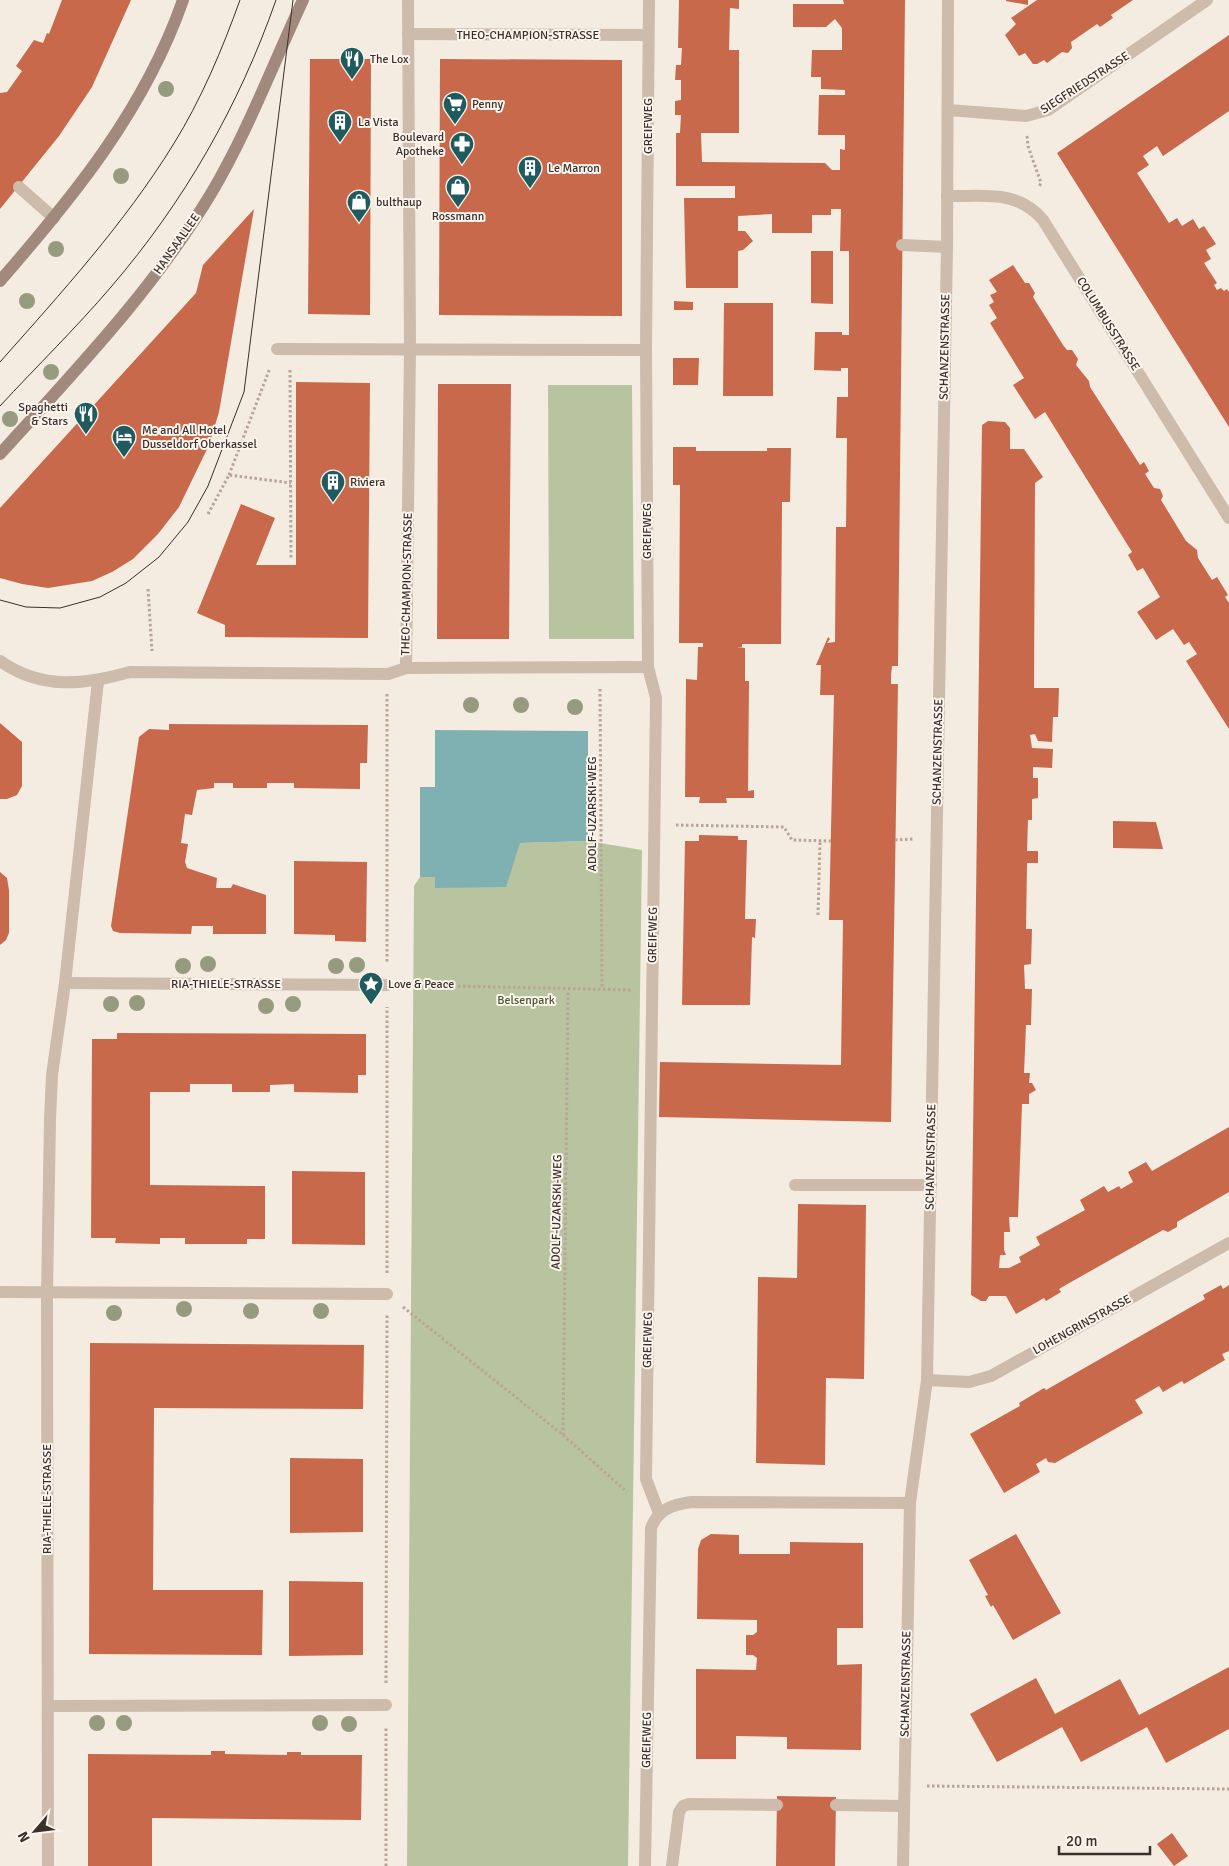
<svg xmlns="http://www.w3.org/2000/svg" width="1229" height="1866" viewBox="0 0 1229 1866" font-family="Signika,sans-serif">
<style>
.green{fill:#b8c4a0}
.water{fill:#7fb0b2}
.building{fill:#c8694b}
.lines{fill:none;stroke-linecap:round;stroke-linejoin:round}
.path{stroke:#b9a596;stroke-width:3;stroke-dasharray:2.5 2.5;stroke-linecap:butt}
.lane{stroke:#cdbbac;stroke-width:12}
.street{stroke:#cdbbac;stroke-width:12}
.secondary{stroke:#a18a7d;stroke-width:12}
.tram{stroke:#3b302b;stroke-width:1}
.tree{fill:#969b7f}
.labels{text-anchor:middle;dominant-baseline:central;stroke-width:4;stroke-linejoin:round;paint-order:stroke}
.street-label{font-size:12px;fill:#3b302b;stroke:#fbf5ee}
.poi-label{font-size:12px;fill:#3b302b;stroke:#fbf5ee;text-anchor:start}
.park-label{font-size:12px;fill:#4a5a2e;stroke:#fbf5ee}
</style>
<rect width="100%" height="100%" fill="#f4ebe1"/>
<!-- green -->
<g class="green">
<polygon points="548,385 632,385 634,639 549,639"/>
<polygon points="588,841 642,850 628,1866 407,1866 414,886 420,877 436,877 435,887 520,843"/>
</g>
<!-- water -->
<polygon class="water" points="435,730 588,731 588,841 520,843 506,887 435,888 435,877 420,877 420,787 435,787"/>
<!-- building -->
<g class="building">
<polygon points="62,0 131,0 92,87 59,136 0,209 0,93 7,92 22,71 16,66 34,40 43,43 47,33 49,34"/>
<polygon points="679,0 739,0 739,9 730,8 729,50 739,50 739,133 701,133 702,162 825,163 832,170 840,170 840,149 845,150 845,135 818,135 819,95 845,95 845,90 821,89 821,77 811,77 812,50 842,50 842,28 835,19 826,27 793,27 793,4 844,4 843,0 905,0 898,666 892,666 891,675 891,684 898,684 891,1122 659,1117 660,1062 841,1065 843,920 829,920 834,695 820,695 821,665 816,665 828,637 830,639 827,643 835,642 836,527 846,527 847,438 836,438 837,397 848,397 848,368 841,368 841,371 814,370 815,332 842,332 842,335 849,335 849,251 840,251 841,209 831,209 831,215 812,215 812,233 772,233 772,214 738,216 738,231 745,231 753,241 743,250 738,251 738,288 686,288 684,198 735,198 735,186 676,186 676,133 680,133 681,115 675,115 675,101 681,100 681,80 675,80 676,65 681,65 682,48 678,48"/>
<polygon points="1006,0 1028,0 1028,5 1006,1"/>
<polygon points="1037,0 1133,0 1111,15 1113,18 1103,25 1100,27 1097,24 1071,42 1072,48 1068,53 1062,52 1047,63 1044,60 1037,64 1033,64 1025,53 1019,56 1005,35 1016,24 1011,18"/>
<polygon points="1229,35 1229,111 1163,156 1157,146 1143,156 1149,165 1137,173 1169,223 1177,218 1182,226 1193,219 1199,229 1204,226 1216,244 1206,250 1211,259 1204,263 1217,283 1214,285 1217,290 1221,288 1224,291 1227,289 1229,292 1229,427 1057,153"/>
<polygon points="310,59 371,59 370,315 308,314"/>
<polygon points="440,59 622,60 622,316 439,315"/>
<polygon points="254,209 219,412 209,445 179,507 158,534 133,559 112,572 92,581 48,588 22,584 0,578 0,508 196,293 203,265"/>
<polygon points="811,251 833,251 833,304 811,303"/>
<polygon points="1013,265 1025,283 1029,283 1035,293 1033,297 1063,345 1067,350 1072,350 1078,359 1076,365 1089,381 1090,387 1140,465 1144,462 1149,471 1145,474 1154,488 1160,489 1163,496 1161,500 1186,541 1197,550 1198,558 1212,580 1217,577 1228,595 1225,597 1229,603 1229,729 1186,661 1197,654 1189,642 1184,645 1173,629 1156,640 1137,612 1160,597 1143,568 1137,571 1128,555 1132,552 1045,412 1035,419 1013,385 1024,378 990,323 997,318 989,305 994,302 990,295 997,292 989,280"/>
<polygon points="674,301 693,302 693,310 674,310"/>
<polygon points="724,303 773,303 773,396 723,396"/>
<polygon points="673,358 699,358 698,385 673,385"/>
<polygon points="296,382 370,383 368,638 225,637 225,625 197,613 241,504 275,518 256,565 296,565"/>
<polygon points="438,384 511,384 509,639 437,639"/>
<polygon points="988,421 1005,422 1010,428 1010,449 1024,449 1043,477 1035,483 1034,688 1059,688 1058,717 1053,717 1052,742 1038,741 1035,734 1030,735 1032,748 1053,749 1052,768 1033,767 1033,778 1038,778 1038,798 1032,799 1032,820 1028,820 1027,851 1038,851 1038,863 1027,863 1026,929 1032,929 1031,964 1024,965 1025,989 1032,989 1031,1025 1026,1025 1024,1073 1030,1073 1029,1083 1032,1083 1036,1090 1029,1094 1029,1104 1022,1104 1018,1217 1009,1217 1010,1232 1004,1232 1004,1250 1006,1255 1000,1255 999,1268 1009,1268 1021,1262 1019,1257 1040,1245 1036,1237 1085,1210 1080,1200 1104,1186 1108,1192 1119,1186 1121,1189 1133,1182 1128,1172 1146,1162 1152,1171 1229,1127 1229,1192 1177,1222 1177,1227 1168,1232 1163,1230 1064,1286 1059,1289 1061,1292 1046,1301 1044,1298 1016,1314 1006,1296 989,1296 986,1301 981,1301 971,1295 982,425"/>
<polygon points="673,447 696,447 696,451 767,451 767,448 791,448 790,502 782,502 781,644 742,644 742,647 737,647 745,648 745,681 749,681 748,791 754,790 754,798 726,798 727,803 699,803 700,797 685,797 686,679 697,680 698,647 703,647 703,643 679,643 680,485 673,485"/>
<polygon points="0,723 22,742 22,786 17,795 7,799 0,799"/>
<polygon points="169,724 368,725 367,763 360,763 360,789 294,788 294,783 267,783 267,788 233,788 233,783 214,783 214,788 197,790 192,815 185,814 181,843 188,844 185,862 187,868 217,878 216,888 231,888 233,884 266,895 266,934 213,934 213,926 192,926 191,934 120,933 113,931 111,926 139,737 149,729 169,730"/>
<polygon points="1113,821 1156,822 1163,849 1113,848"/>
<polygon points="699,835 738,836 738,840 747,840 745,919 756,919 755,938 752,937 750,1005 682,1005 685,841 699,841"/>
<polygon points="294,861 367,862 366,942 335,941 335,935 294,934"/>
<polygon points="0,872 7,878 9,890 9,933 6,940 0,945"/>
<polygon points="117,1033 366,1034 366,1075 358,1075 358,1093 294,1092 294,1084 270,1085 270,1092 232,1092 232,1084 190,1084 190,1092 150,1092 150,1185 265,1186 265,1239 247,1239 247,1244 185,1244 185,1238 160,1238 160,1244 115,1243 116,1238 91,1238 92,1039 117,1039"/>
<polygon points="292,1171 365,1172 365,1245 292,1244"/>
<polygon points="798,1204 866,1205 864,1379 826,1378 825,1465 756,1463 758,1277 797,1278"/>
<polygon points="1221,1285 1223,1289 1229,1285 1229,1351 1222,1354 1225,1360 1184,1384 1182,1381 1163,1392 1159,1386 1135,1400 1143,1413 1055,1463 1048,1462 1046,1458 1036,1464 1040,1472 1004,1493 970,1434 1020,1406 1019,1403 1044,1388 1046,1390 1205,1299 1203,1295"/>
<polygon points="90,1343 364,1345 363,1409 154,1408 153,1590 263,1590 262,1655 89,1654"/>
<polygon points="290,1458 363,1459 363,1532 290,1533"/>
<polygon points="711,1534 739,1535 739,1554 790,1554 790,1542 863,1543 863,1628 837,1628 837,1665 862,1664 861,1750 787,1749 787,1737 736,1736 736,1759 696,1759 696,1669 756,1670 757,1658 753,1655 746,1655 746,1635 753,1635 757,1632 757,1620 697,1619 698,1549 701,1540"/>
<polygon points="1016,1534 1061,1613 1013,1640 993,1605 991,1607 985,1596 988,1595 969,1560"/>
<polygon points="289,1581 363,1582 363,1655 289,1656"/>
<polygon points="1229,1667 1229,1729 1166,1763 1147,1727 1081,1762 1062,1727 997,1762 970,1714 1036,1678 1055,1714 1120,1679 1139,1715"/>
<polygon points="211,1751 225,1751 225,1754 287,1755 287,1752 301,1752 301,1755 362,1755 361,1820 152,1818 152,1866 88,1866 88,1754 211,1755"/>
<polygon points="777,1796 836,1797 835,1866 776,1866"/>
<polygon points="1172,1833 1188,1856 1174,1866 1157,1844"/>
</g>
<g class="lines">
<!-- path -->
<g class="path">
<polyline points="1027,136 1028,146 1041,183 1039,187"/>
<polyline points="290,370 291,558"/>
<polyline points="229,475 270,368"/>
<polyline points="208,514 229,475 291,483"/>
<polyline points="148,589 152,651"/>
<polyline points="600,689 602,989"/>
<polyline points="387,694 387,963"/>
<polyline points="676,825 784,827 792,840 831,841"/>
<polyline points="895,840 914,839"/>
<polyline points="818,915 820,841"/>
<polyline points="408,985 632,990"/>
<polyline points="387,1273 387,1007"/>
<polyline points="403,1307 563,1435 627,1492"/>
<polyline points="563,1435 568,990"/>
<polyline points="386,1683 387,1314"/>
<polyline points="927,1786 1229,1789"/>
<polyline points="386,1866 386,1727"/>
</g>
<!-- lane -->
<g class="lane">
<polyline points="649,0 646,350 648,667 656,698 646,1479 659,1513"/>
<polyline points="19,187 54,218"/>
<polyline points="902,245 947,247"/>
<polyline points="406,668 648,667"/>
<polyline points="795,1185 931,1185"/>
<polyline points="836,1805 904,1806"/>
<polyline points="672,1866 679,1812 683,1806 689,1804 777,1805"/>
</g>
<!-- street -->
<g class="street">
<polyline points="408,34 648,35"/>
<polyline points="948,110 1026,116 1048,110 1207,0"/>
<path d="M947,196C984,197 1017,189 1043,220L1229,518"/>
<polyline points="277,349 646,350"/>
<path d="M0,661C41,690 84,685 130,672L388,674L406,668L410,349L408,0"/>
<polyline points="65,983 387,985"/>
<polyline points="0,1292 387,1294"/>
<polyline points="927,1380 969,1382 991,1376 1229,1243"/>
<polyline points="48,1706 386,1705"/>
<polyline points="48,1866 47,1293 50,1120 52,1075 65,983 98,681"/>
<path d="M645,1866L651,1528C658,1509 672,1505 691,1502L910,1503"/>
<polyline points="903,1866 910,1503 927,1380 947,247 948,0"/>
</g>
<!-- secondary -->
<g class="secondary">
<path d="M0,281C74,196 145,109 183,0"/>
<path d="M0,454C75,371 154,289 212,192C248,131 273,64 303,0"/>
</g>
<!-- tram -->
<g class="tram">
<path d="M0,362C62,292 124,224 173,145C201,100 222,50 240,0"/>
<path d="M0,406C37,366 76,328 111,287C184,202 239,106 276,0"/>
<polyline points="0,600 26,607 60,608 100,597 126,583 159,557 188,522 208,486 244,392 293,0"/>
</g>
</g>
<!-- trees -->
<g class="tree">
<circle cx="166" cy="89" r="8"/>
<circle cx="121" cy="176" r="8"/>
<circle cx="56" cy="249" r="8"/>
<circle cx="27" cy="301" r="8"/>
<circle cx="51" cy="372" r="8"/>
<circle cx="10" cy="419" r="8"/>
<circle cx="471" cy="705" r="8"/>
<circle cx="521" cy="705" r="8"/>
<circle cx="575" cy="707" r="8"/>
<circle cx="208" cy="964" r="8"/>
<circle cx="357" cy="965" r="8"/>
<circle cx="183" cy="966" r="8"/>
<circle cx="336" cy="966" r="8"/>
<circle cx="137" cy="1003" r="8"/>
<circle cx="111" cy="1004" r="8"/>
<circle cx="293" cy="1004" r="8"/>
<circle cx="266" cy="1006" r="8"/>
<circle cx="184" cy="1309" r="8"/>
<circle cx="251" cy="1311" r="8"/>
<circle cx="321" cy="1311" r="8"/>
<circle cx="114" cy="1313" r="8"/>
<circle cx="97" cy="1723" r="8"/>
<circle cx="124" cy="1723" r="8"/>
<circle cx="320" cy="1723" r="8"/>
<circle cx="349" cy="1724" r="8"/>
</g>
<!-- icons -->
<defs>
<symbol id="restaurant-pin" viewBox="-11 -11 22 30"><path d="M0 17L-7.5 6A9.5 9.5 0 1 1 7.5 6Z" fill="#1f5a5e" stroke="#fbf5ee"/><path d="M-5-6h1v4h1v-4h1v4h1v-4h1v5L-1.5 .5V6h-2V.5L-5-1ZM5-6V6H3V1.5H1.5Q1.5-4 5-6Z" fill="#fff"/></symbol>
<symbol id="supermarket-pin" viewBox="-11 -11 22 30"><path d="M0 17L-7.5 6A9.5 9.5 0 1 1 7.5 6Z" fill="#1f5a5e" stroke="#fbf5ee"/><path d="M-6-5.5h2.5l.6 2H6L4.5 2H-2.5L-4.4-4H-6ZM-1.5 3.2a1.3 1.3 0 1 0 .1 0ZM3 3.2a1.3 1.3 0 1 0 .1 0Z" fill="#fff"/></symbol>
<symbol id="building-pin" viewBox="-11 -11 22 30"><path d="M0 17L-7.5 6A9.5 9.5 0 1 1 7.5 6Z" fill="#1f5a5e" stroke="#fbf5ee"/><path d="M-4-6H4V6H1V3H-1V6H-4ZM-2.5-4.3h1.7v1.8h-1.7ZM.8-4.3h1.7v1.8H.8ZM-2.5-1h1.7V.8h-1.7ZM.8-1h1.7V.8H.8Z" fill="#fff"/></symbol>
<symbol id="pharmacy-pin" viewBox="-11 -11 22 30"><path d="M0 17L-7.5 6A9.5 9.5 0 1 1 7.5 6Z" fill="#1f5a5e" stroke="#fbf5ee"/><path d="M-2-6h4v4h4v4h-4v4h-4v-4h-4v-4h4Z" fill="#fff"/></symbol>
<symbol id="shop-pin" viewBox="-11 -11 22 30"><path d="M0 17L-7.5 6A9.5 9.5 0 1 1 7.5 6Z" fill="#1f5a5e" stroke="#fbf5ee"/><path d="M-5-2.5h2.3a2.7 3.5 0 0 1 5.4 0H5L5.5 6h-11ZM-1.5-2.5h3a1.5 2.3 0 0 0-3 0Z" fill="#fff"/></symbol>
<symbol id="hotel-pin" viewBox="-11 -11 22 30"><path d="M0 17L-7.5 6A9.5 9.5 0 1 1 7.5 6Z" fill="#1f5a5e" stroke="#fbf5ee"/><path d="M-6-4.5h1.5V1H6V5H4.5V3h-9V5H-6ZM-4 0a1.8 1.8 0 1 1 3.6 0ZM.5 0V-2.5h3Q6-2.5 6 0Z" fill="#fff"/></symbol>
<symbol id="sight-pin" viewBox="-11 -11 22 30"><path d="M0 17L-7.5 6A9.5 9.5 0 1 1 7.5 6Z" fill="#1f5a5e" stroke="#fbf5ee"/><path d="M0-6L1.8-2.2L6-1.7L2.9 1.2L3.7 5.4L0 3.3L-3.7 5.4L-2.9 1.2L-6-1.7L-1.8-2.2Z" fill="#fff"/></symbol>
</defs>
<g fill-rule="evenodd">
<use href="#restaurant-pin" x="338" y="45" width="28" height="38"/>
<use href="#supermarket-pin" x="441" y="90" width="28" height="38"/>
<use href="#building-pin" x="326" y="108" width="28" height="38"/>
<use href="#pharmacy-pin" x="448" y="130" width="28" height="38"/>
<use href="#building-pin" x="516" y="154" width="28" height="38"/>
<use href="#shop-pin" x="444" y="173" width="28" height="38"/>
<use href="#shop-pin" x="345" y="188" width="28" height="38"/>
<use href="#restaurant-pin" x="72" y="400" width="28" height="38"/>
<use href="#hotel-pin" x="110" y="423" width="28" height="38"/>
<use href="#building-pin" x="319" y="468" width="28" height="38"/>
<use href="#sight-pin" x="357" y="970" width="28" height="38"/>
</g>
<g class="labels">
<!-- street labels -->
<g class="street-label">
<text x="528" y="35">THEO-CHAMPION-STRASSE</text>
<text transform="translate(1085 83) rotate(-33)">SIEGFRIEDSTRASSE</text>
<text transform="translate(648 126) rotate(-90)">GREIFWEG</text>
<text transform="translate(177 244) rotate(-55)">HANSAALLEE</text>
<text transform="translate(1108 324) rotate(58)">COLUMBUSSTRASSE</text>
<text transform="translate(945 347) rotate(-89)">SCHANZENSTRASSE</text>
<text transform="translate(647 531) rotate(-90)">GREIFWEG</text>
<text transform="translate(407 584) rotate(-89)">THEO-CHAMPION-STRASSE</text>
<text transform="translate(938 752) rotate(-89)">SCHANZENSTRASSE</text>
<text transform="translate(592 814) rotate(-90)">ADOLF-UZARSKI-WEG</text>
<text transform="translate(653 935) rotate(-89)">GREIFWEG</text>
<text x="226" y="984">RIA-THIELE-STRASSE</text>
<text transform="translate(931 1157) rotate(-89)">SCHANZENSTRASSE</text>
<text transform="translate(557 1212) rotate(-89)">ADOLF-UZARSKI-WEG</text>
<text transform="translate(1082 1325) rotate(-29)">LOHENGRINSTRASSE</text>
<text transform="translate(648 1340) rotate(-89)">GREIFWEG</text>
<text transform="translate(47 1499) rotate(-90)">RIA-THIELE-STRASSE</text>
<text transform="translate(906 1684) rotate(-89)">SCHANZENSTRASSE</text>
<text transform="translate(647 1740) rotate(-89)">GREIFWEG</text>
</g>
<!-- poi labels -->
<g class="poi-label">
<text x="370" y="59">The Lox</text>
<text x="472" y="104">Penny</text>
<text x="358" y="122">La Vista</text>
<text x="444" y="137" text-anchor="end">Boulevard<tspan x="444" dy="14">Apotheke</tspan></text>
<text x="548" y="168">Le Marron</text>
<text x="376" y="202">bulthaup</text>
<text x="458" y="216" text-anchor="middle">Rossmann</text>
<text x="68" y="407" text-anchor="end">Spaghetti<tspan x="68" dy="14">&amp; Stars</tspan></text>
<text x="142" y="430">Me and All Hotel<tspan x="142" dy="14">Dusseldorf Oberkassel</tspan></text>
<text x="350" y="482">Riviera</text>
<text x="388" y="984">Love &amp; Peace</text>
</g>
<!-- park labels -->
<g class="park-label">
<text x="526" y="1000">Belsenpark</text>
</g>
</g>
<!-- north arrow -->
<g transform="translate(35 1831) rotate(242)" stroke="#fbf5ee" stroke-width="4" paint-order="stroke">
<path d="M0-4L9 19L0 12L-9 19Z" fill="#3b302b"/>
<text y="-8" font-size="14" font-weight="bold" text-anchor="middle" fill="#3b302b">N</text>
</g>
<!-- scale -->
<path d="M1059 1846v8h91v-8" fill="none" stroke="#3b302b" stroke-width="2.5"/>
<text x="1066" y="1846" font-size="15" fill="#3b302b" stroke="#fbf5ee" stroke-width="4" paint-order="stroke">20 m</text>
</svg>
